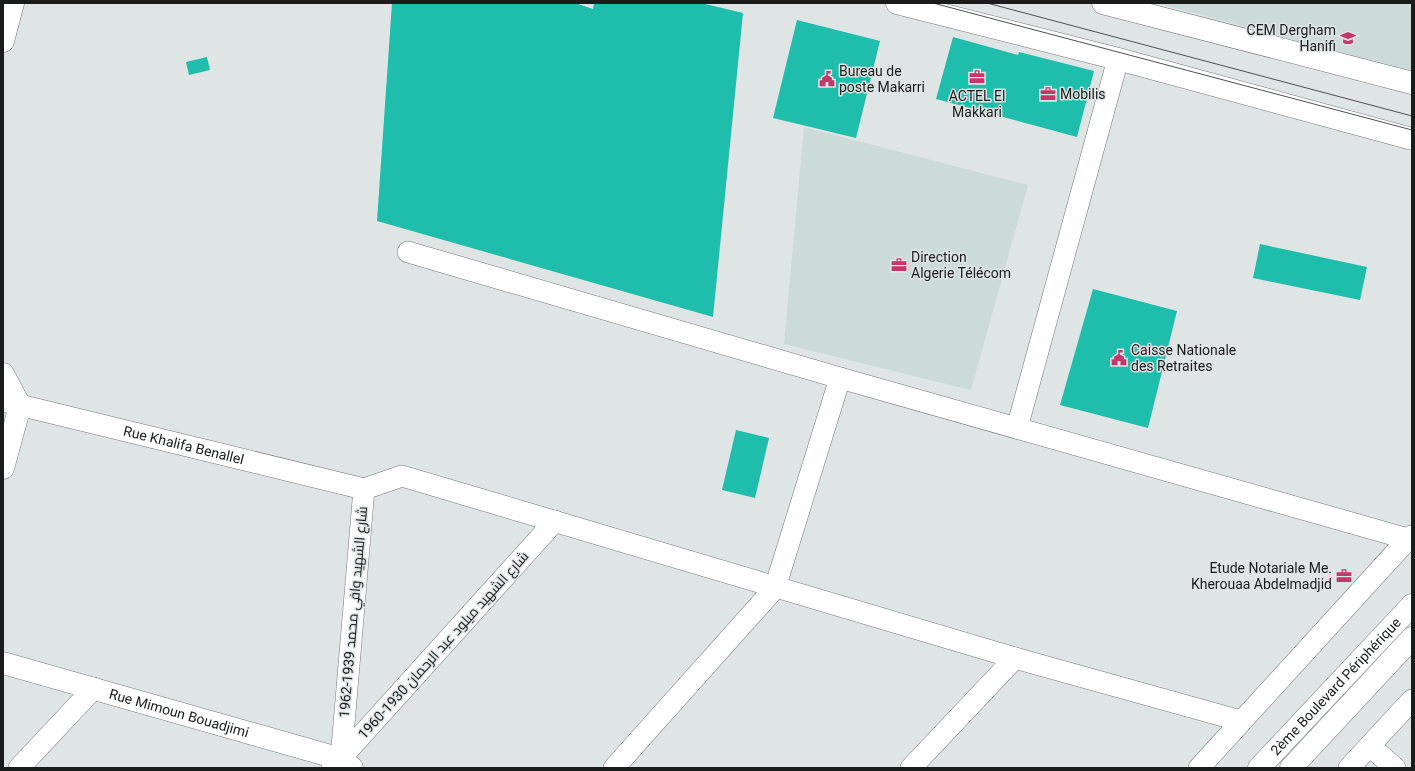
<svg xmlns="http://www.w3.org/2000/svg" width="1415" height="771" viewBox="0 0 1415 771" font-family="Roboto,Cairo,sans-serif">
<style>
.built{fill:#ccdbd8}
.building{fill:#1fbdac}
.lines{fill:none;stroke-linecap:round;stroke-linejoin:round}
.street-casing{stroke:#737877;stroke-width:22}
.secondary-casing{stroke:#737877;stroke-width:23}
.primary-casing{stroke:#737877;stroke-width:23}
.street{stroke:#fff;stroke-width:21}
.secondary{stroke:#fff;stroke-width:22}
.primary{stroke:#fff;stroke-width:22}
.tram{stroke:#4d5150;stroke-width:1}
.labels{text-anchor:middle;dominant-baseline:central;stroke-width:3;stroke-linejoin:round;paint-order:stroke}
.poi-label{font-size:14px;fill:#191c1b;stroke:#dfe5e4;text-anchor:start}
.street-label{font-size:14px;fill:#191c1b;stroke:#dfe5e4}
</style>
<rect width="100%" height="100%" fill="#dfe5e4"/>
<!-- built -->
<g class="built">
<polygon points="1157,3 1412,3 1412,72"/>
<polygon points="804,127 1028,185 971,390 784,344"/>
</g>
<!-- building -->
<g class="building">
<polygon points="392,3 575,3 593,9 594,3 701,3 743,13 713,317 377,221"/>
<polygon points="797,20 880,41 856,138 773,118"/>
<polygon points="953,37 1018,55 1019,52 1094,71 1077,137 936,99"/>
<polygon points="207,57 210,70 189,75 186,62"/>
<polygon points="1260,244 1367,267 1360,300 1253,278"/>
<polygon points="1093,289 1177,311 1148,428 1060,405"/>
<polygon points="736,430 769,438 755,498 722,490"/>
</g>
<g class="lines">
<defs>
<g id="street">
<polyline points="408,252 840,378 1408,539"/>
<path id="s1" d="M3,401L364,489"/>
<polyline points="1017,428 1118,59"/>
<polyline points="364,489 402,476 1015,658 1241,721"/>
<polyline points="1370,746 1395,768"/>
<polyline points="341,759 364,489"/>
<polyline points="19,768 94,688"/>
<polyline points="332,768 555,521"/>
<polyline points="614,768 775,588 840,378"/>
<polyline points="911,768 1015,658"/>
<polyline points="1199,768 1408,539 1412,536"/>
<polyline points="1349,768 1412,700"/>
</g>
<g id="secondary">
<polyline points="3,41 13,3"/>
<polyline points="3,374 20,406 3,468"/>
<path id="s2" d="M3,663L341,759L352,768"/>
</g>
<g id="primary">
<polyline points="897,3 1118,59 1412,139"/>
<polyline points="1103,3 1412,83"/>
<path id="s3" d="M1259,768L1412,605"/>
<polyline points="1291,768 1412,638"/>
</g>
</defs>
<!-- street casing -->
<use href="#street" class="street-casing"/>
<!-- secondary casing -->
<use href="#secondary" class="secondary-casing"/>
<!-- primary casing -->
<use href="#primary" class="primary-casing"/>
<!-- street -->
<use href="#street" class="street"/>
<!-- secondary -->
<use href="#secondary" class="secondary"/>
<!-- primary -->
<use href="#primary" class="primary"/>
<!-- tram -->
<g class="tram">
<polyline points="933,3 1412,130"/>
<polyline points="987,3 1412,116"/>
</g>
</g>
<!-- icons -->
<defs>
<symbol id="school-bare" viewBox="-9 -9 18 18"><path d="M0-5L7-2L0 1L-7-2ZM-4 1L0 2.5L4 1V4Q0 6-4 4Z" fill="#c3376a" stroke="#dfe5e4" stroke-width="2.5" paint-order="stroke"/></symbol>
<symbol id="office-bare" viewBox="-9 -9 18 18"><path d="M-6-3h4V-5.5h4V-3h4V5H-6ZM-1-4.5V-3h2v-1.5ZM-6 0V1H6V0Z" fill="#c3376a" stroke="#dfe5e4" stroke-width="2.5" paint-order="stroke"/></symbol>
<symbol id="civic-bare" viewBox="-9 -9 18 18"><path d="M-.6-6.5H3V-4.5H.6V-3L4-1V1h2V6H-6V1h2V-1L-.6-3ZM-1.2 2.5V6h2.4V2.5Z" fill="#c3376a" stroke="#dfe5e4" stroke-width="2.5" paint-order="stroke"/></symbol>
</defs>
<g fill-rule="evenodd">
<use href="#school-bare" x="1337" y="27" width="22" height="22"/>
<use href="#office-bare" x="966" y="66" width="22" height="22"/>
<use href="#civic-bare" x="816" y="68" width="22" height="22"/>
<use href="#office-bare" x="1037" y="83" width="22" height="22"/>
<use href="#office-bare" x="888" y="254" width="22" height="22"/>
<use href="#civic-bare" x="1108" y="347" width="22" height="22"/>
<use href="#office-bare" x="1333" y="565" width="22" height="22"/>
</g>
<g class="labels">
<!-- poi labels -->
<g class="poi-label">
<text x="1336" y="30" text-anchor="end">CEM Dergham<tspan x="1336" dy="16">Hanifi</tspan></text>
<text x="839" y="71">Bureau de<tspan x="839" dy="16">poste Makarri</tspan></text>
<text x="1060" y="94">Mobilis</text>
<text x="977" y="96" text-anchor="middle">ACTEL El<tspan x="977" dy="16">Makkari</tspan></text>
<text x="911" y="257">Direction<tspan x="911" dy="16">Algerie Télécom</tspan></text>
<text x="1131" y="350">Caisse Nationale<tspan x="1131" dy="16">des Retraites</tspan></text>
<text x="1332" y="568" text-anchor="end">Etude Notariale Me.<tspan x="1332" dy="16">Kherouaa Abdelmadjid</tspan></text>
</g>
<!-- street labels -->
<g class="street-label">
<text stroke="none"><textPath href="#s1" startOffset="186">Rue Khalifa Benallel</textPath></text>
<text transform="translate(353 612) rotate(-85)">شارع الشهيد وافي محمد 1939-1962</text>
<text transform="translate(443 645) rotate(-48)">شارع الشهيد ميلود عبد الرحمان 1930-1960</text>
<text stroke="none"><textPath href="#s3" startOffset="112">2ème Boulevard Périphérique</textPath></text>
<text stroke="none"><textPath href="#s2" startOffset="183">Rue Mimoun Bouadjimi</textPath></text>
</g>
</g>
<!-- border -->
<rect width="1415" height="771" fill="none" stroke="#191c1b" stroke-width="8"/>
</svg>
